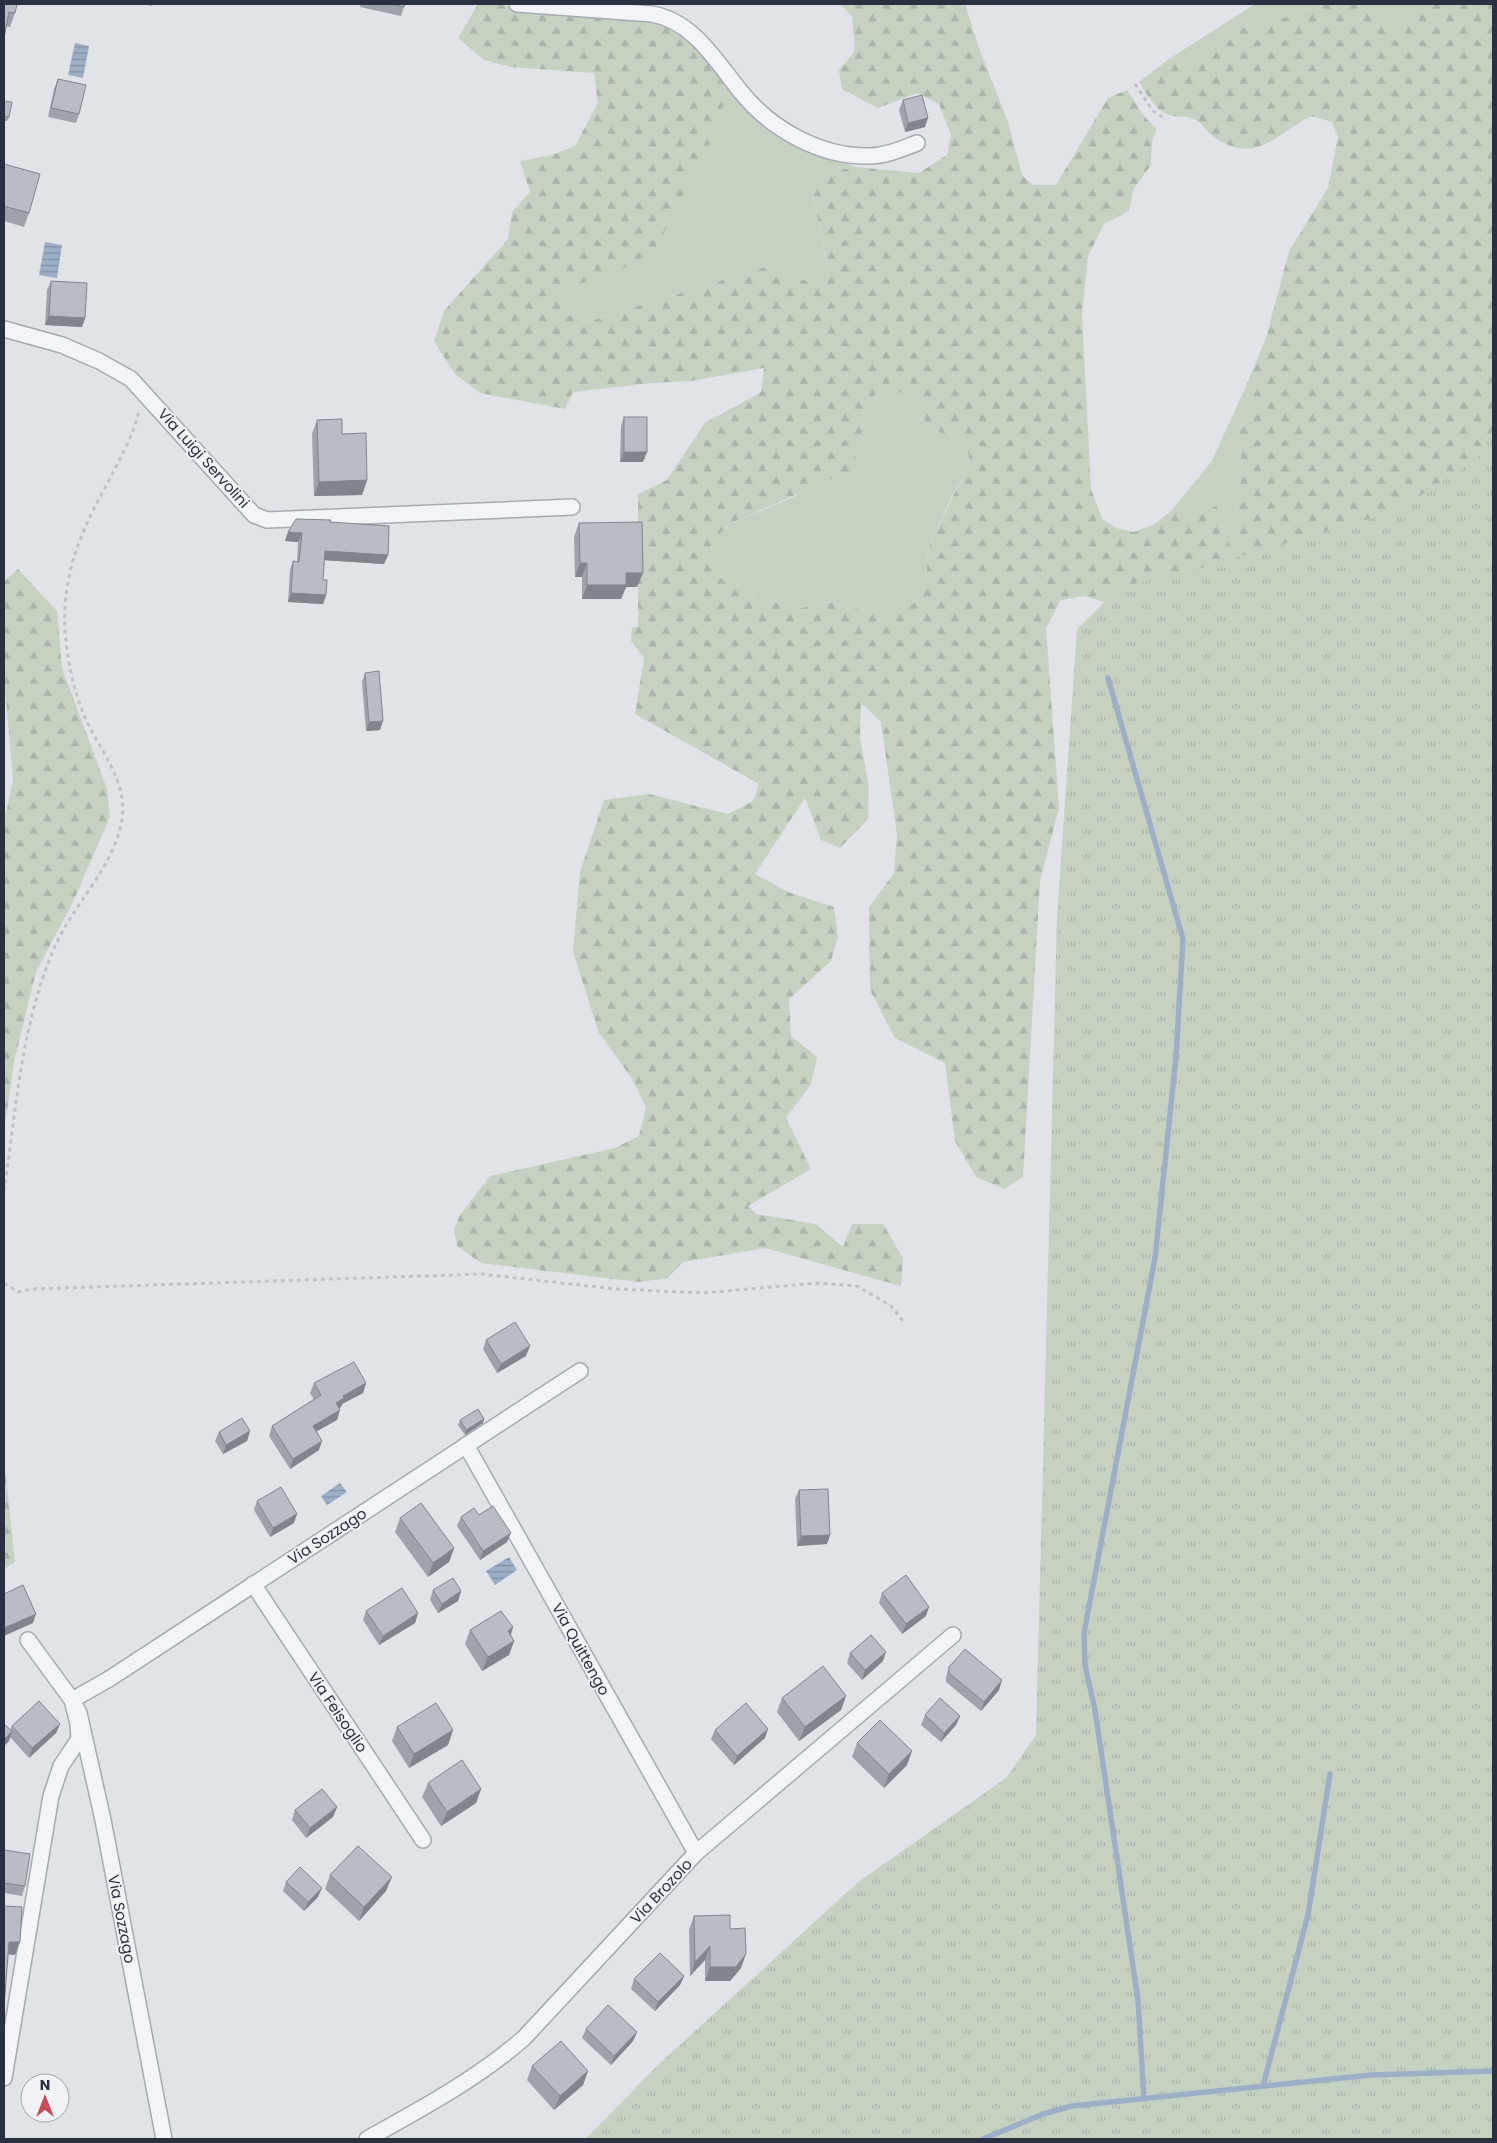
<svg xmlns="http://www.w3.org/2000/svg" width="1497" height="2143" viewBox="0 0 1497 2143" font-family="Poppins,sans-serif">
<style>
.green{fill:#c5d2c2}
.forest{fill:url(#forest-firs);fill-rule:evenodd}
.park{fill:url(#park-tufts)}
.water{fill:url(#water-rules)}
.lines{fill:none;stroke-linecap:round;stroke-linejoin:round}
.stream{stroke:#9dafc7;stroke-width:5.5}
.minor-casing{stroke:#a5aab2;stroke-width:18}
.path{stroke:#bec1c7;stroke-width:3;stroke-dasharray:4 4;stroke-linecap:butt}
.minor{stroke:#f3f4f7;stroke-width:15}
.wall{fill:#9ea2a9}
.shaded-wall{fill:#81848a}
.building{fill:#b8bcc5;stroke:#81848a}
.labels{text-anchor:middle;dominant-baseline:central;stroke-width:4;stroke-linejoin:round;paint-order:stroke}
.street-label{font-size:15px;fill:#29303f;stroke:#f0f2f6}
</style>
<defs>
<pattern id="forest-firs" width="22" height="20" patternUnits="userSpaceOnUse" patternTransform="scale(1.25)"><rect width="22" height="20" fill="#c5d2c2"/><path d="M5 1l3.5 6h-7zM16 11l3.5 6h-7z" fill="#a9b5a8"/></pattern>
<pattern id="park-tufts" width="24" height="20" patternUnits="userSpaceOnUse" patternTransform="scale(1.25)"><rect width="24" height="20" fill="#c5d2c2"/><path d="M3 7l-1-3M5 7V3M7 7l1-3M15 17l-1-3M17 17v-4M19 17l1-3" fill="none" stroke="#a9b5a8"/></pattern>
<pattern id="water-rules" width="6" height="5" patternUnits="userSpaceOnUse" patternTransform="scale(1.25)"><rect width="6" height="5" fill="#9dafc7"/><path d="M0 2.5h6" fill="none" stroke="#808fa3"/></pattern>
</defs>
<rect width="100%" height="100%" fill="#e0e3e8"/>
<!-- green -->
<g class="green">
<polygon points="1255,4 1314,4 1315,8 1292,16 1246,26 1203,64 1169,59"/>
<polygon points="1370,4 1419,4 1397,23 1375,16"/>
<polygon points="725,86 755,119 784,139 856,167 821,173 813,197 828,268 805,281 768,266 590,321 563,314 562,288 604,278 721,121"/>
<polygon points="1246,386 1249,409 1239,432 1242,474 1235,509 1249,561 1211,570 1171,511 1212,461"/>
<polygon points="881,389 913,395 929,429 964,439 971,464 952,496 928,549 926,584 914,603 889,615 827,602 792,610 714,575 711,544 729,524 795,496 861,444 864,406"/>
</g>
<!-- forest -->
<g class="forest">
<path d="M478,4H497L524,9L651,19L674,28L698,44L725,86L721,121L654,252L604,278L562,288L563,314L590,321L768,266L806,281L828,267L813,196L821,173L856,167L919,173L947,155L951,135L939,104L917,93L878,108L842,89L839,70L855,51L852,16L839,4H965L979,48L1008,122L1022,175L1033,185H1056L1108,98L1127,90C1136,102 1144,120 1157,128L1152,141L1151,165L1133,190L1129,211L1104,224L1088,256L1082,314L1091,489L1102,519L1119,529L1134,532L1155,524L1171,511L1217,506L1231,548L1211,570L1117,606L1084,596L1061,600L1046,628L1059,808L1040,881L1023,1177L1004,1189L976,1177L955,1141L945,1063L895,1038L870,990L869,907L894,873L897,835L881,722L861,703L860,738L869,788L868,819L840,848L821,840L805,798L755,874L788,892L834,907L838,937L831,961L789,999L791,1036L817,1057L811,1084L786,1118L811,1169L748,1206L756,1214L816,1224L843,1247L852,1224H883L903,1258L901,1286L765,1248L683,1262L668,1278L639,1282L481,1263L457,1246L454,1229L460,1215L490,1176L615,1148L639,1136L646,1107L633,1080L599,1033L573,952L580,872L604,800L649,794L728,814L753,801L759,784L635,714L644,658L631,641L632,628L638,627V494L667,480L705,423L761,392L764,368L690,381L652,383L573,392L565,409L480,393L455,374L434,341L444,311L508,239L512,212L530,192L520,161L552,155L575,146L598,103L594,73L511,67L484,60L458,38ZM881,389L913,395L929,429L964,439L971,464L953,496L928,549L926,584L914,603L889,615L827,602L792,610L714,575L711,544L729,524L851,470L861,444L864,406Z"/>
<path d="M1314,4H1370L1375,16L1397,23L1419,4H1493V573L1253,566L1238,549L1235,509L1242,474L1239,432L1249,409L1246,386L1266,338L1289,251L1328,188L1338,137L1332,122L1311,116C1276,134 1257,165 1215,138C1208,134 1204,124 1196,120C1188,116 1182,117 1173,116C1156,113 1147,94 1139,82L1169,59L1203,64L1245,26L1292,16L1315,8Z"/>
<polygon points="18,569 57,611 62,668 107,789 110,817 72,904 36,972 14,1062 4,1132 4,822 13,780 4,676 4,582"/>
<polygon points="4,1460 15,1562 4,1569"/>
</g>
<!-- park -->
<polygon class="park" points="1493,433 1493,2139 585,2139 658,2065 857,1883 1006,1778 1036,1735 1057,917 1077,629 1120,587 1194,570 1396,511 1477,459"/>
<!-- water -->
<g class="water">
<polygon points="75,43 89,46 83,78 68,75"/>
<polygon points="45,242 62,245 57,278 39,275"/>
<polygon points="340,1483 347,1492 327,1505 321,1496"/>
<polygon points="509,1557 517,1570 495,1585 486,1571"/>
</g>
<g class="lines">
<!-- stream -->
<g class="stream">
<polyline points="1108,678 1183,939 1176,1057 1155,1258 1084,1633 1085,1665 1095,1710 1138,2000 1144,2099"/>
<polyline points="1263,2086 1308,1915 1330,1774"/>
<polyline points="983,2139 1043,2114 1072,2106 1371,2075 1493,2071"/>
</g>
<defs>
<g id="minor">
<path d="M517,4L652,14C693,21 716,61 741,92C771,129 820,157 869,156C886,156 901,149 917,143"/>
<polyline points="4,329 62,345 99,361 131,379 254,515 267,520 572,507"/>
<polyline points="466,1445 696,1853"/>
<polyline points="253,1584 423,1840"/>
<polyline points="28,1640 72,1700 79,1713 103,1820 164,2139"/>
<polyline points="4,2078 51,1796 61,1766 79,1739 78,1723 72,1700 109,1679 580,1371"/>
<path d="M367,2139C421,2109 477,2079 524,2038L696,1853L953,1635"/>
</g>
</defs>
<!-- minor casing -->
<use href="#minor" class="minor-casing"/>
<!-- path -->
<g class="path">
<polyline points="1135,84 1153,111 1164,118"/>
<path d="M4,1191C16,1111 21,1026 53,951C71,906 115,867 122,819C128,780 98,749 84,715C73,689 67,658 65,630C62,574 81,531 107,484C119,460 133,437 139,411"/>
<polyline points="4,1283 18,1292 33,1289 482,1274 616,1289 703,1293 817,1283 857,1286 891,1306 903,1321"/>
</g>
<!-- minor -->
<use href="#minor" class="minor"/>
</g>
<!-- wall -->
<g class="wall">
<polygon points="4,4 15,13 10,27 6,26"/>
<polygon points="142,4 153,4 152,6"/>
<polygon points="361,4 405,4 401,16 360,7"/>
<polygon points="58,79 79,114 76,123 48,117 54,89"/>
<polygon points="903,100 925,127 905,132 899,110"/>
<polygon points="4,101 9,117 7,121 4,121"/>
<polygon points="4,164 29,213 24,227 4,221"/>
<polygon points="51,281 85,318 82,327 45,325 47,290"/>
<polygon points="624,417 643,462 620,462 621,426"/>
<polygon points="317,420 342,434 367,480 362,495 314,496 312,434"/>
<polygon points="330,522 388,555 384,564 324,560 323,580 326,595 323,604 288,602 290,570 293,561 297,562 298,542 285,541 288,532"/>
<polygon points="579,523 637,587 626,587 621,599 582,599 582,577 575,577 574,537"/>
<polygon points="365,673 380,730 366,731 362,682"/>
<polygon points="486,1340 526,1356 497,1373 483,1349"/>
<polygon points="314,1383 366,1383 363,1393 342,1404 341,1407 339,1408 337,1420 317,1431 319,1450 290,1469 269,1436 272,1426 314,1400 310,1393"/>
<polygon points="484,1419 483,1423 465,1435 458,1425 460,1420"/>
<polygon points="250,1431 247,1441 223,1454 215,1441 219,1432"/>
<polygon points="799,1490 830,1535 827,1544 797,1546 795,1499"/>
<polygon points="257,1501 294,1523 270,1537 254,1510"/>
<polygon points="479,1515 507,1542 480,1560 457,1526 461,1517"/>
<polygon points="400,1518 454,1548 449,1562 428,1577 395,1532"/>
<polygon points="433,1590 461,1591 458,1601 438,1613 430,1600"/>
<polygon points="882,1593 926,1616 902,1634 879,1603"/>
<polygon points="366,1611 418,1613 415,1623 379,1645 363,1620"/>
<polygon points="513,1627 511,1635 514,1641 509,1655 482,1671 465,1644 470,1630"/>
<polygon points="850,1653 883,1661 862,1680 847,1663"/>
<polygon points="949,1667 999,1690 981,1711 946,1682 946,1677"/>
<polygon points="846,1696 841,1710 799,1741 777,1712 782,1698"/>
<polygon points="925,1715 960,1716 956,1725 941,1742 921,1725"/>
<polygon points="4,1724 10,1730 12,1726 60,1724 56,1733 29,1758 10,1737 9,1741 4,1746"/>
<polygon points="397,1727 453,1730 448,1745 409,1768 392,1741"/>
<polygon points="715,1730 765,1738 734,1765 711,1739"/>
<polygon points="857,1743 907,1765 884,1788 852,1757"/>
<polygon points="428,1783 481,1789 476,1803 441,1826 422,1797"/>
<polygon points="337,1807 333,1817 306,1838 292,1820 295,1810"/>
<polygon points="4,1850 25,1886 22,1896 4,1893"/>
<polygon points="330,1875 386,1891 359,1921 325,1889"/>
<polygon points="286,1882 318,1897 304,1911 283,1891"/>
<polygon points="694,1916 730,1929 741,1968 730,1981 705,1981 705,1960 690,1976 689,1930"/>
<polygon points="684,1976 680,1985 655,2011 631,1989 634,1979"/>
<polygon points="586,2029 637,2032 633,2041 611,2065 582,2038"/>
<polygon points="532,2066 588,2071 583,2085 554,2110 527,2080"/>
</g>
<!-- shaded-wall -->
<g class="shaded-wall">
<polygon points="928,118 925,127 905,132 908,123"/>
<polygon points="49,316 85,318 82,327 45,325"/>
<polygon points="624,452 647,452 643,462 620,462"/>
<polygon points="367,480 362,495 314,496 319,482"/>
<polygon points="288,532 302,533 298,542 285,541"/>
<polygon points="325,551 388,555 384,564 321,560"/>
<polygon points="580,563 587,563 582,577 575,577"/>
<polygon points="626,573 643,573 637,587 626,587 621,599 582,599 587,585"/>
<polygon points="291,593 326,595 323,604 288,602"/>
<polygon points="383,721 380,730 366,731 369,722"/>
<polygon points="530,1346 526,1356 497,1373 501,1364"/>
<polygon points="366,1383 363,1393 342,1404 341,1407 332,1412 336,1403 343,1396"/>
<polygon points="340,1410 337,1420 310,1435 313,1426"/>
<polygon points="484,1419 483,1423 465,1435 466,1430"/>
<polygon points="250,1431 247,1441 223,1454 226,1445"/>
<polygon points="322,1441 319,1450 290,1469 293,1459"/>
<polygon points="297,1514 294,1523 270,1537 273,1528"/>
<polygon points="511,1533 507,1542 480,1560 483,1551"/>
<polygon points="830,1535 827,1544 797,1546 801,1536"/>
<polygon points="454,1548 449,1562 428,1577 433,1563"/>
<polygon points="461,1591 458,1601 438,1613 442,1604"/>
<polygon points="929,1607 926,1616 902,1634 906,1624"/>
<polygon points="418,1613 415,1623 379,1645 383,1636"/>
<polygon points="36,1614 33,1623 4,1636 4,1628"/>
<polygon points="513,1627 508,1642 508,1631"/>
<polygon points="514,1641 509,1655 482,1671 488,1657"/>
<polygon points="886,1652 883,1661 862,1680 865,1670"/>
<polygon points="1002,1680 999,1690 981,1711 984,1702"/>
<polygon points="846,1696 841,1710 799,1741 805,1727"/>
<polygon points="960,1716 956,1725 941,1742 944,1733"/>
<polygon points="60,1724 56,1733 29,1758 32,1748"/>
<polygon points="768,1729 765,1738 734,1765 737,1756"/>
<polygon points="453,1730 448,1745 409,1768 414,1754"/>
<polygon points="12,1731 9,1741 4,1746 4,1740"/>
<polygon points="912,1751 907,1765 884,1788 889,1774"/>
<polygon points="481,1789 476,1803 441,1826 447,1812"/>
<polygon points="337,1807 333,1817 306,1838 310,1828"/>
<polygon points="392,1877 386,1891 359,1921 364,1907"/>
<polygon points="322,1888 318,1897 304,1911 308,1902"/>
<polygon points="9,1942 20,1942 15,1955 4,1954"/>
<polygon points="710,1946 705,1960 690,1976 695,1962"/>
<polygon points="746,1954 741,1968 730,1981 705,1981 710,1967"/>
<polygon points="684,1976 680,1985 655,2011 658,2002"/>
<polygon points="637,2032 633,2041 611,2065 614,2056"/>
<polygon points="588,2071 583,2085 554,2110 560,2096"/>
</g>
<!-- building -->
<g class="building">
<polygon points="4,4 17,4 15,13 9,12 4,38"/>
<polygon points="391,4 405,4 404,7"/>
<polygon points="58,79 86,85 79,114 51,108"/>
<polygon points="922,95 928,118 908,123 903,100"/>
<polygon points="4,101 12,102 9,117 4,116"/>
<polygon points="4,164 40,174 29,213 4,206"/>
<polygon points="51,281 87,283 85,318 49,316"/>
<rect x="624" y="417" width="23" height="35"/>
<polygon points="342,419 342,434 366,433 367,480 319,482 317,420"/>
<polygon points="296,519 331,520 330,522 389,526 388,555 325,551 323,580 327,580 326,595 291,593 293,561 299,562 302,533 288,532"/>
<polygon points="642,522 643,573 626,573 626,585 587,585 587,563 580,563 579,523"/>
<polygon points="379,671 383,721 369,722 365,673"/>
<polygon points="515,1322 530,1346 501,1364 486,1340"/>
<polygon points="354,1362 366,1383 343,1396 344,1398 336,1403 340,1410 313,1426 322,1441 293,1459 272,1426 321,1395 314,1383"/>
<polygon points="478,1409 484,1419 466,1430 460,1420"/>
<polygon points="242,1418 250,1431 226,1445 219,1432"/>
<polygon points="281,1487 297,1514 273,1528 257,1501"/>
<polygon points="828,1489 830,1535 801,1536 799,1490"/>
<polygon points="421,1503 454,1548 433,1563 400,1518"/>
<polygon points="493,1506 511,1533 483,1551 461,1517 474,1508 479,1515"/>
<polygon points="906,1575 929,1607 906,1624 882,1593"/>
<polygon points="453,1578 461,1591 442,1604 433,1590"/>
<polygon points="23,1585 36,1614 4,1628 4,1594"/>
<polygon points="402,1588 418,1613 383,1636 366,1611"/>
<polygon points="501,1611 513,1627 508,1631 514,1641 488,1657 470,1630"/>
<polygon points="871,1635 886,1652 865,1670 850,1653"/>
<polygon points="965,1649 1002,1680 984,1702 949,1673 949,1667"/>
<polygon points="823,1666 846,1696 805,1727 782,1698"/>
<polygon points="940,1698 960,1716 944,1733 925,1715"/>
<polygon points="39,1701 60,1724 32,1748 12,1726"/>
<polygon points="436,1703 453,1730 414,1754 397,1727"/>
<polygon points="746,1703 768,1729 737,1756 715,1730"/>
<polygon points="880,1720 912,1751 889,1774 857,1743"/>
<polygon points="4,1724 12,1731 4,1740"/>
<polygon points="462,1760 481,1789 447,1812 428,1783"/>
<polygon points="322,1789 337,1807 310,1828 295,1810"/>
<polygon points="358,1846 392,1877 364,1907 330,1875"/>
<polygon points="4,1850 30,1854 25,1886 4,1883"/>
<polygon points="300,1867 322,1888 308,1902 286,1882"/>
<polygon points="4,1906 22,1907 20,1942 9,1942 4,2008"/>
<polygon points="730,1915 730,1929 745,1928 746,1954 736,1967 710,1967 710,1946 695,1962 694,1916"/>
<polygon points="660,1953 684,1976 658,2002 634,1979"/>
<polygon points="608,2005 637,2032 614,2056 586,2029"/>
<polygon points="561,2041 588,2071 560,2096 532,2066"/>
</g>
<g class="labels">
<!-- street labels -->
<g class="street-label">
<text transform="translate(204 458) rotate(48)">Via Luigi Servolini</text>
<text transform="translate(327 1536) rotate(-33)">Via Sozzago</text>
<text transform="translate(581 1649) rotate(61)">Via Quittengo</text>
<text transform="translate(338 1712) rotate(56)">Via Feisoglio</text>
<text transform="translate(661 1891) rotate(-47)">Via Brozolo</text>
<text transform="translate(122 1919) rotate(79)">Via Sozzago</text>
</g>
</g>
<!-- border -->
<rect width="1497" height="2143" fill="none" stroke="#29303f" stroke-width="10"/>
<!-- north arrow -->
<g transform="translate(45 2098)"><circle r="24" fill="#f0f2f6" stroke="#a0a4ad"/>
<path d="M0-4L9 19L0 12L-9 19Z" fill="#c84b57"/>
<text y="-8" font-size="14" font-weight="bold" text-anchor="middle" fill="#29303f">N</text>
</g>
</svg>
